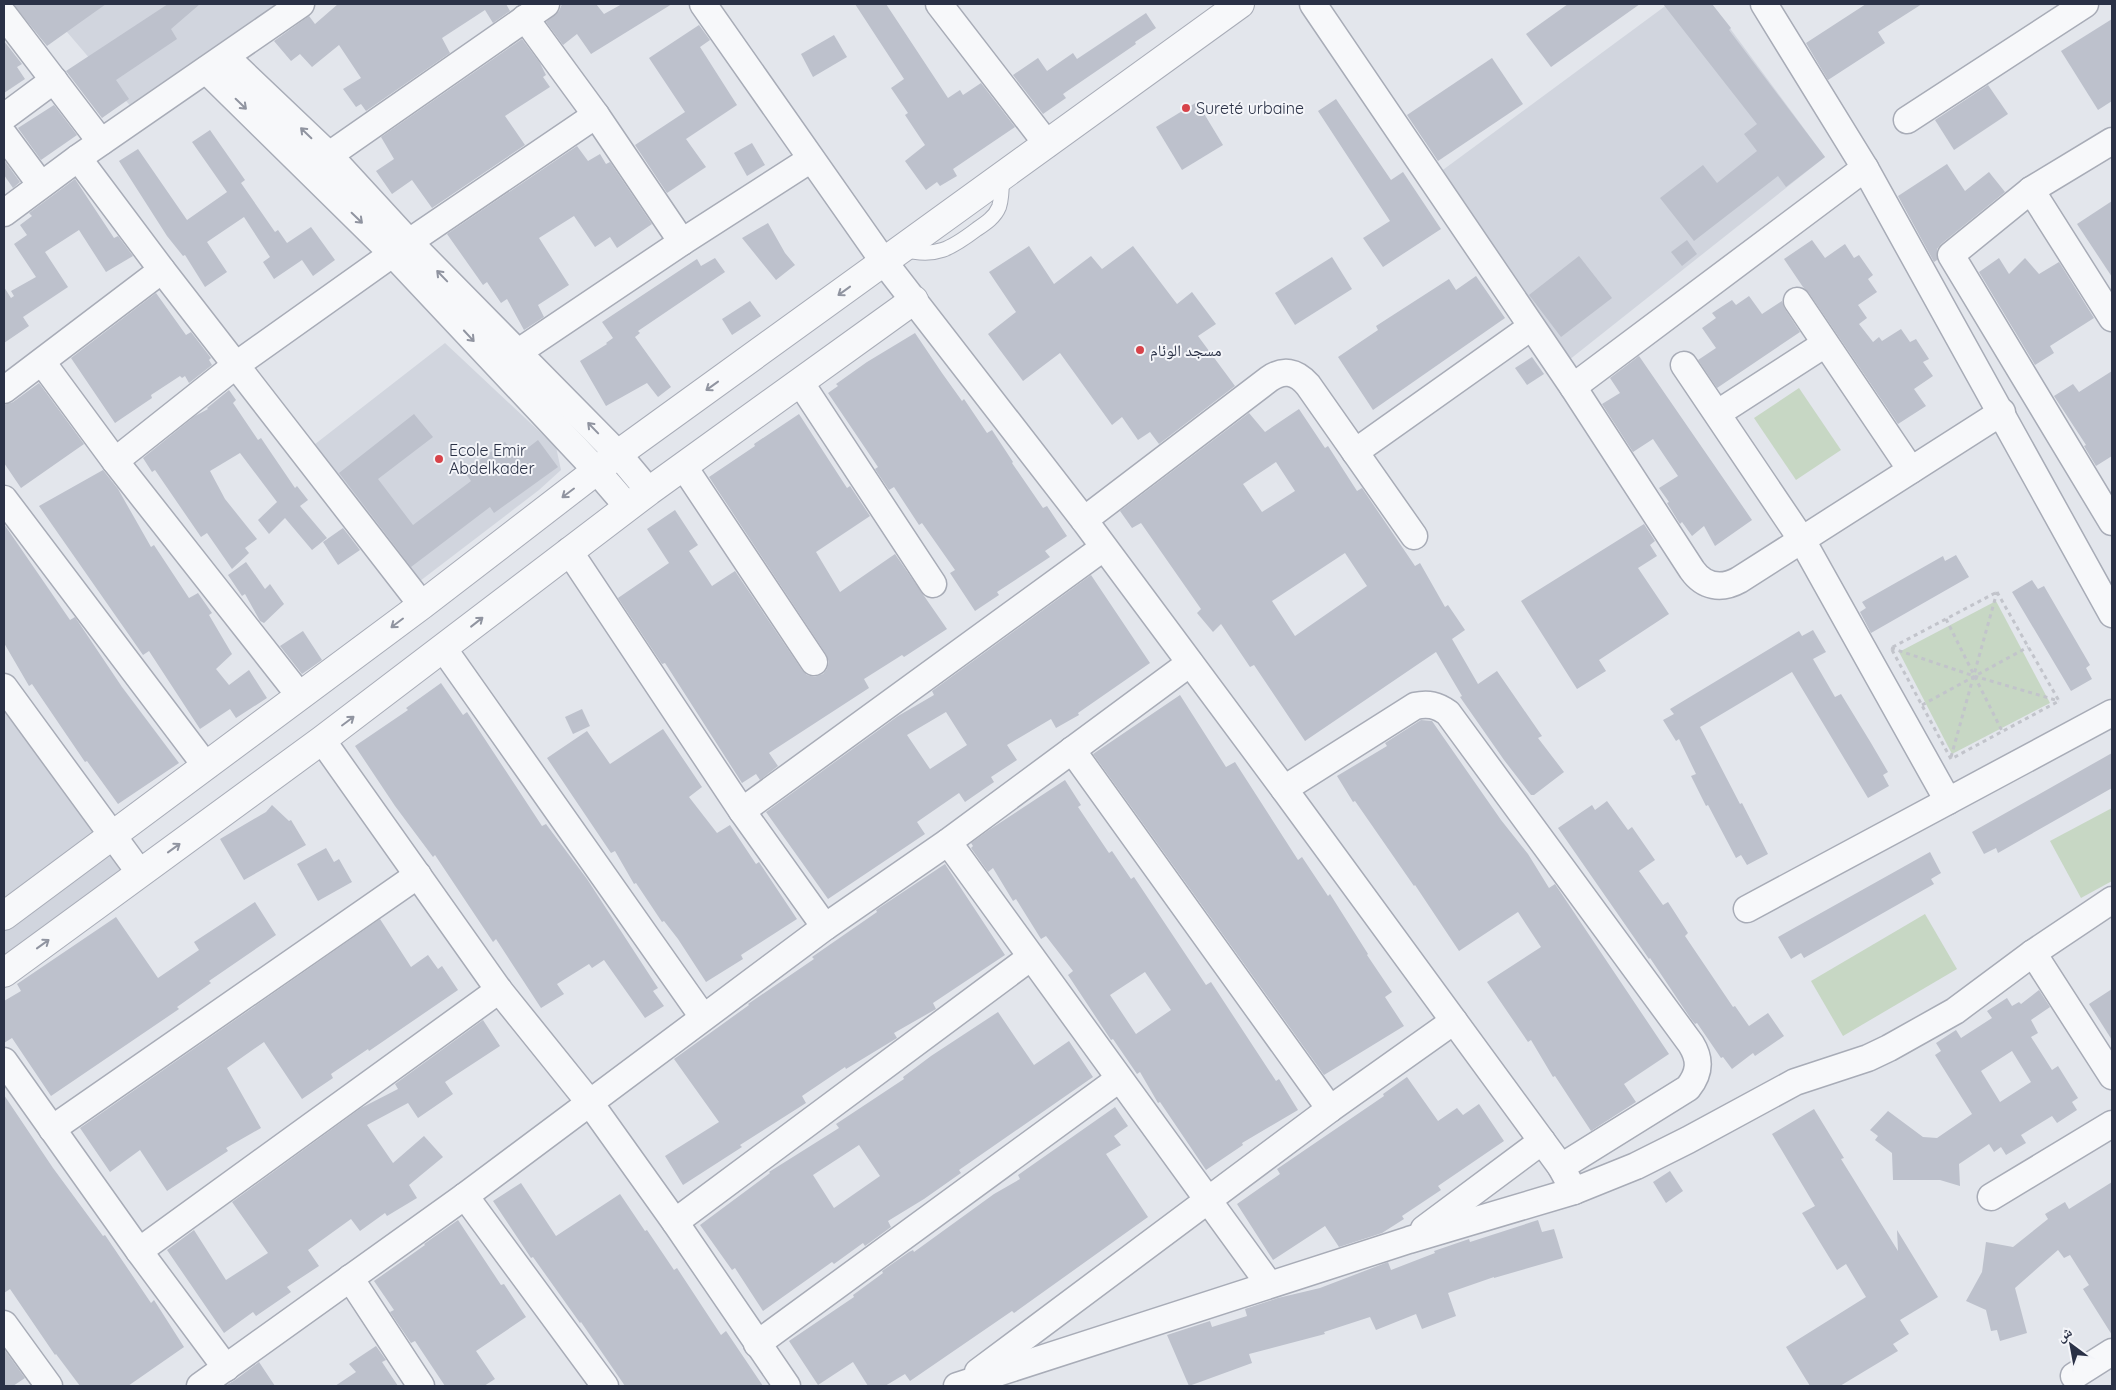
<svg xmlns="http://www.w3.org/2000/svg" width="2116" height="1390" viewBox="0 0 2116 1390" font-family="Quicksand,'Noto Naskh Arabic',sans-serif">
<style>
.built{fill:#d1d5de}
.green{fill:#c7d7c4}
.building{fill:#bdc1cc;fill-rule:evenodd}
.lines{fill:none;stroke-linecap:round;stroke-linejoin:round}
.service-casing{stroke:#a8acb7;stroke-width:16}
.minor-casing{stroke:#a8acb7;stroke-width:29}
.tertiary-casing{stroke:#a8acb7;stroke-width:30}
.path{stroke:#c2c4cb;stroke-width:3;stroke-dasharray:4 4;stroke-linecap:butt}
.service{stroke:#f7f8fa;stroke-width:14}
.minor{stroke:#f7f8fa;stroke-width:26}
.tertiary{stroke:#f7f8fa;stroke-width:28}
.oneway{stroke:#9094a0}
.poi-dot{fill:#d7434a;stroke:#f4f5f9;stroke-width:2}
.labels{text-anchor:middle;dominant-baseline:central;stroke-width:4;stroke-linejoin:round;paint-order:stroke}
.poi-label{font-size:16px;fill:#2a3146;stroke:#f4f5f9;text-anchor:start}
</style>
<rect width="100%" height="100%" fill="#e3e6ec"/>
<!-- built -->
<g class="built">
<polygon points="43,4 282,4 133,109"/>
<polygon points="1668,4 1712,4 1825,157 1569,360 1436,175"/>
<polygon points="445,343 556,447 561,470 539,490 420,581 310,448"/>
<polygon points="4,708 135,890 4,986"/>
</g>
<!-- green -->
<g class="green">
<polygon points="1799,388 1841,450 1796,480 1754,418"/>
<polygon points="1996,601 2050,703 1952,754 1899,652"/>
<polygon points="2112,808 2112,881 2081,898 2050,841"/>
<polygon points="1925,914 1957,969 1843,1036 1811,981"/>
</g>
<!-- building -->
<g class="building">
<polygon points="13,4 106,4 47,46"/>
<polygon points="168,4 200,4 171,29 177,39 116,80 129,99 102,118 66,71"/>
<polygon points="338,4 506,4 510,11 493,23 485,10 442,38 450,53 366,111 361,104 356,107 343,89 361,78 339,45 312,67 300,54 291,61 274,41 309,16 315,24"/>
<polygon points="562,4 596,4 604,14 622,4 672,4 591,54 577,34 563,45 546,22 559,11"/>
<polygon points="855,4 886,4 948,98 960,90 963,95 981,83 1015,127 953,169 957,176 940,186 937,182 926,190 905,161 925,145 905,115 908,113 891,88 904,79"/>
<polygon points="1568,4 1640,4 1551,67 1526,34"/>
<polygon points="1663,4 1712,4 1731,28 1729,30 1825,157 1786,187 1778,176 1694,241 1660,198 1703,165 1717,183 1757,151 1744,134 1757,124"/>
<polygon points="1866,4 1922,4 1878,32 1885,43 1828,80 1806,43"/>
<polygon points="1146,13 1156,28 1135,42 1136,44 1063,94 1066,98 1043,114 1013,75 1038,58 1047,71 1073,53 1077,59"/>
<polygon points="2112,19 2112,101 2098,110 2061,51"/>
<polygon points="699,25 710,40 700,47 737,105 686,139 706,167 667,193 635,145 685,112 649,58"/>
<polygon points="834,35 847,57 813,77 801,54"/>
<polygon points="522,39 540,63 546,75 543,77 550,87 505,116 525,145 432,208 412,180 392,194 376,171 394,159 381,137"/>
<polygon points="4,41 22,64 17,67 25,79 4,93"/>
<polygon points="1492,58 1523,104 1438,161 1407,115"/>
<polygon points="1988,85 2008,114 1954,150 1935,120"/>
<polygon points="1336,99 1391,180 1403,172 1441,229 1383,267 1363,238 1390,221 1318,111"/>
<polygon points="1197,102 1223,145 1182,170 1156,127"/>
<polygon points="54,105 77,135 41,160 18,128"/>
<polygon points="210,130 245,180 241,183 275,232 278,230 287,243 311,227 335,260 313,276 302,260 274,279 263,262 270,257 244,217 207,242 227,272 205,287 185,255 183,256 167,236 119,161 138,149 187,220 227,192 192,142"/>
<polygon points="752,143 765,165 747,176 734,153"/>
<polygon points="577,146 588,161 600,154 606,164 610,162 652,224 617,248 610,237 595,247 574,216 539,238 569,285 538,305 544,317 524,330 507,299 501,303 487,282 483,285 447,234"/>
<polygon points="4,160 20,182 13,188 4,175"/>
<polygon points="1947,164 1965,191 1989,172 2005,192 1941,244 1937,249 1937,260 1934,262 1898,196"/>
<polygon points="75,179 114,238 118,236 133,256 106,272 79,230 45,252 68,287 23,317 29,326 4,343 4,287 11,298 14,296 11,291 36,277 14,244 27,235 20,225 32,216 29,213"/>
<polygon points="2112,201 2112,277 2077,224"/>
<polygon points="768,223 785,253 795,265 776,280 742,238"/>
<polygon points="1687,240 1697,254 1682,266 1671,252"/>
<polygon points="1812,240 1825,258 1845,244 1854,258 1859,255 1873,275 1868,279 1877,292 1858,305 1867,318 1859,324 1873,342 1879,337 1882,341 1901,329 1910,342 1916,339 1929,359 1923,362 1933,376 1914,389 1926,406 1898,424 1809,293 1803,287 1784,259"/>
<polygon points="1029,246 1054,284 1091,256 1102,269 1133,246 1177,304 1192,292 1216,324 1198,336 1235,386 1159,444 1150,432 1138,440 1122,417 1112,425 1060,353 1023,381 988,334 1016,312 989,272"/>
<polygon points="1579,256 1612,298 1561,337 1529,295"/>
<polygon points="1332,257 1352,289 1295,325 1275,293"/>
<polygon points="715,258 725,272 638,331 640,333 635,337 671,387 658,397 647,383 606,406 580,361 607,344 606,343 613,338 602,322 697,259 701,266"/>
<polygon points="1999,258 2009,274 2025,258 2039,274 2059,262 2094,318 2050,346 2054,353 2035,365 1979,272"/>
<polygon points="1476,276 1505,318 1373,410 1338,357 1378,330 1376,326 1449,279 1456,290"/>
<polygon points="156,293 186,335 191,332 211,358 209,360 212,365 189,383 185,376 182,378 180,376 151,395 152,398 115,423 71,358"/>
<polygon points="1749,296 1762,314 1782,301 1785,309 1800,332 1717,388 1698,360 1716,348 1702,328 1716,318 1712,313 1732,300 1736,305"/>
<polygon points="750,301 761,316 732,335 722,319"/>
<polygon points="915,333 942,373 962,401 964,399 987,433 992,430 1013,462 1012,463 1043,508 1047,506 1067,536 1045,551 1050,557 997,592 999,595 975,611 950,573 955,570 922,523 919,525 894,487 889,490 875,469 878,467 828,393 838,386 836,384 867,362"/>
<polygon points="1639,356 1752,520 1715,546 1704,526 1692,536 1682,522 1680,524 1667,503 1669,502 1659,488 1678,476 1653,439 1633,452 1602,404 1620,393 1610,378"/>
<polygon points="1532,357 1544,374 1527,385 1515,368"/>
<polygon points="2112,371 2112,456 2096,466 2084,446 2086,445 2054,396 2073,384 2079,392"/>
<polygon points="39,383 84,444 21,488 4,463 4,405 13,402"/>
<polygon points="229,390 236,400 233,403 258,440 261,438 295,488 297,486 308,500 300,506 327,538 312,550 285,518 269,534 258,520 277,502 240,453 210,471 225,499 257,539 245,548 249,553 232,569 207,533 201,537 155,470 152,472 143,458 195,416 208,409 207,408"/>
<path d="M1299,409L1325,448L1328,446L1357,491L1362,488L1415,566L1420,563L1445,607L1448,605L1465,630L1452,639L1478,684L1497,671L1542,736L1538,738L1564,772L1534,795H1531L1504,760L1460,697L1462,696L1436,652L1305,741L1254,665L1250,667L1221,624L1213,632L1197,613L1201,609L1141,523L1132,528L1120,511L1249,413L1265,432ZM1276,462L1295,491L1262,512L1243,484ZM1345,553L1367,586L1295,636L1272,601Z"/>
<polygon points="414,414 433,437 378,479 413,525 471,481 464,471 505,442 516,457 538,440 558,467 494,513 490,507 411,567 339,473"/>
<polygon points="799,414 847,488 850,486 870,516 816,552 840,592 895,554 947,629 904,657 902,655 864,679 869,688 769,753 778,766 760,780 756,774 742,783 665,663 662,664 618,598 669,563 647,529 675,510 698,545 689,551 712,586 735,571 802,670 807,675 814,677 823,674 827,669 829,662 826,654 709,477 755,446 754,444"/>
<polygon points="103,470 118,489 151,547 154,545 189,598 198,593 212,613 209,615 232,654 216,669 229,685 249,670 267,698 236,718 230,709 200,729 149,651 143,655 39,506"/>
<polygon points="4,524 70,620 75,617 122,687 179,763 118,804 87,761 85,762 32,684 29,686 4,643"/>
<polygon points="1644,524 1655,541 1650,545 1657,556 1638,568 1669,614 1599,660 1606,671 1577,689 1521,601"/>
<polygon points="343,528 360,550 338,565 323,542"/>
<polygon points="1956,555 1969,577 1871,633 1860,612 1866,608 1862,602 1943,556 1945,561"/>
<polygon points="246,562 265,589 270,584 284,604 264,623 260,621 245,594 242,596 228,575"/>
<path d="M1091,575L1150,663L1078,713L1079,715L1056,728L1051,719L1007,745L1017,760L991,777L994,782L965,802L959,793L917,822L925,834L828,899L766,812L898,716L934,695L932,691ZM946,712L967,745L930,769L907,735Z"/>
<polygon points="2032,580 2038,589 2044,586 2090,665 2086,668 2092,679 2071,691 2012,592"/>
<polygon points="1813,630 1826,652 1813,659 1835,697 1841,694 1871,743 1888,772 1883,775 1889,786 1868,798 1792,672 1700,727 1740,804 1742,803 1768,854 1747,865 1741,855 1736,858 1708,805 1706,806 1691,776 1696,774 1679,739 1676,741 1663,720 1674,714 1670,709 1771,648 1799,631 1802,636"/>
<polygon points="303,631 322,660 302,674 280,646"/>
<polygon points="441,683 463,715 467,712 542,826 546,824 587,879 658,988 653,991 664,1006 645,1018 604,960 592,968 589,964 557,984 564,994 541,1008 496,939 493,942 435,855 433,857 395,806 355,746 408,710 406,708"/>
<polygon points="1180,695 1226,767 1235,762 1298,860 1302,857 1328,896 1330,894 1368,954 1367,955 1392,992 1385,997 1404,1026 1324,1075 1093,754"/>
<polygon points="582,709 590,726 573,734 565,717"/>
<polygon points="1421,720 1432,721 1501,820 1528,854 1549,888 1555,884 1669,1054 1624,1084 1636,1102 1591,1131 1555,1076 1553,1077 1531,1040 1528,1042 1487,982 1541,947 1518,912 1459,951 1415,885 1414,886 1355,801 1353,802 1337,776 1387,746 1385,743"/>
<polygon points="663,729 702,787 689,797 717,833 730,825 756,864 759,862 797,919 741,955 743,959 706,982 678,939 664,921 662,922 636,883 634,884 615,851 611,853 547,758 587,731 610,764"/>
<polygon points="2112,753 2112,788 1998,853 1996,848 1984,854 1972,832"/>
<path d="M1065,780L1081,805L1078,807L1109,853L1112,851L1131,879L1134,877L1206,985L1211,982L1276,1081L1279,1079L1298,1110L1242,1143L1243,1145L1206,1170L1160,1102L1158,1103L1140,1072L1137,1074L1113,1039L1111,1040L1068,975L1073,971L1046,936L1041,939L1016,899L1013,901L993,868L988,872L971,848L973,846L971,843L989,830ZM1145,972L1171,1010L1136,1034L1110,995Z"/>
<polygon points="1607,801 1628,830 1632,827 1655,860 1639,871 1663,905 1668,902 1688,933 1685,936 1733,1007 1735,1006 1749,1026 1768,1013 1784,1036 1755,1056 1753,1053 1732,1069 1723,1057 1721,1058 1697,1023 1695,1024 1691,1019 1650,958 1649,959 1558,828 1592,805 1595,810"/>
<polygon points="272,805 289,821 291,820 306,845 244,880 220,839 266,812"/>
<polygon points="326,848 334,862 339,859 352,882 318,901 297,864"/>
<polygon points="1930,852 1941,873 1931,879 1934,884 1804,958 1801,953 1791,959 1778,937"/>
<polygon points="945,864 1005,955 933,1003 936,1009 894,1033 897,1038 846,1069 845,1067 802,1096 806,1103 740,1145 742,1147 683,1185 665,1156 719,1122 674,1059 749,1005 748,1004 814,959 812,957 877,912 876,910"/>
<polygon points="255,902 276,935 209,981 211,983 177,1007 179,1009 51,1096 12,1038 4,1043 4,1001 21,991 17,984 116,917 158,978 199,950 194,942"/>
<polygon points="380,919 411,967 428,955 438,969 442,966 458,990 369,1051 368,1049 331,1074 333,1078 302,1099 264,1042 227,1068 261,1128 226,1148 228,1151 167,1191 140,1150 110,1172 80,1128"/>
<polygon points="2112,989 2112,1040 2089,1004"/>
<path d="M2039,990L2050,1007L2031,1020L2038,1033L2031,1037L2052,1070L2058,1066L2078,1098L2072,1102L2077,1110L2057,1123L2052,1116L2021,1135L2026,1143L2006,1155L2001,1147L1994,1152L1989,1144L1959,1164L1960,1186L1940,1180H1893L1892,1153L1875,1140L1878,1136L1870,1130L1888,1111L1923,1137L1937,1138L1972,1114L1935,1055L1941,1051L1936,1043L1956,1030L1961,1038L1992,1018L1987,1011L2007,998L2012,1006L2019,1002L2021,1004ZM2012,1051L2031,1082L2000,1102L1981,1071Z"/>
<path d="M998,1012L1034,1065L1069,1041L1093,1077L959,1170L961,1173L924,1199L888,1221L891,1227L865,1246L863,1243L834,1264L832,1262L763,1311L735,1268L732,1270L700,1225L770,1173L769,1172L839,1128L836,1124L904,1079L903,1077L931,1056ZM859,1145L880,1176L834,1208L813,1175Z"/>
<polygon points="483,1020 500,1046 445,1082 453,1094 418,1118 408,1103 367,1125 393,1163 424,1136 443,1157 409,1185 417,1198 387,1216 385,1213 360,1231 351,1219 308,1250 319,1266 287,1287 291,1292 256,1316 253,1312 224,1333 167,1250 194,1230 226,1280 268,1253 232,1202 361,1108 398,1089 395,1084"/>
<polygon points="1407,1077 1438,1121 1457,1108 1463,1115 1479,1104 1504,1141 1438,1186 1441,1190 1402,1216 1404,1219 1382,1233 1339,1247 1325,1226 1273,1260 1237,1204 1280,1174 1277,1169 1384,1096 1383,1094"/>
<polygon points="4,1095 53,1168 103,1236 105,1235 151,1303 154,1300 184,1347 128,1386 80,1386 56,1354 55,1355 10,1289 4,1293"/>
<polygon points="1115,1107 1128,1126 1114,1136 1121,1145 1106,1154 1148,1217 1014,1313 1012,1311 910,1381 905,1374 885,1386 868,1386 853,1362 818,1385 789,1341 854,1297 853,1295 883,1273 882,1271 909,1252 913,1250 914,1252 994,1194 1020,1179 1018,1175"/>
<polygon points="1814,1109 1844,1158 1841,1159 1898,1251 1897,1230 1938,1297 1900,1320 1909,1334 1893,1344 1898,1351 1840,1386 1810,1386 1786,1347 1866,1297 1846,1264 1837,1270 1802,1213 1815,1206 1772,1134"/>
<polygon points="1670,1171 1683,1191 1666,1203 1653,1182"/>
<polygon points="2112,1182 2112,1335 2083,1289 2089,1285 2070,1255 2064,1258 2058,1250 2015,1288 2027,1333 2000,1341 1997,1330 1991,1331 1986,1310 1966,1301 1982,1272 1986,1242 2013,1247 2048,1219 2045,1214 2065,1202 2069,1209"/>
<polygon points="521,1183 556,1236 620,1194 645,1231 647,1230 674,1270 677,1268 721,1335 726,1331 763,1386 625,1386 581,1322 580,1323 533,1257 531,1258 493,1201"/>
<polygon points="458,1220 501,1285 504,1284 526,1317 476,1351 495,1379 484,1386 445,1386 415,1341 411,1343 390,1312 394,1310 374,1281 425,1245 424,1244"/>
<polygon points="1538,1220 1542,1232 1554,1229 1563,1258 1494,1278 1494,1277 1448,1293 1456,1316 1422,1329 1416,1314 1376,1330 1370,1317 1324,1332 1325,1334 1249,1354 1252,1363 1189,1386 1167,1335 1210,1321 1212,1327 1247,1316 1245,1309 1278,1298 1320,1288 1388,1262 1391,1270 1435,1253 1434,1251 1469,1239 1470,1242"/>
<polygon points="376,1346 386,1360 382,1362 398,1386 335,1386 356,1372 349,1364"/>
<polygon points="4,1349 25,1378 13,1386 4,1386"/>
<polygon points="259,1362 275,1386 225,1386 235,1380"/>
</g>
<g class="lines">
<defs>
<path id="service" d="M903,249C935,259 952,248 977,229C986,223 995,217 999,207C1002,198 1002,186 1002,176"/>
<g id="minor">
<polyline points="703,4 884,262 1084,520 1284,789 1561,1167 1574,1191"/>
<polyline points="939,4 1047,144"/>
<path d="M1313,4L1573,387L1692,570C1704,587 1721,590 1739,580L2002,412"/>
<polyline points="1764,4 1865,168 2112,614"/>
<polyline points="4,15 101,142"/>
<polyline points="525,18 596,115 682,242"/>
<polyline points="226,57 329,155 409,242 618,454 649,491"/>
<polyline points="206,70 393,254 597,471 628,507"/>
<polyline points="4,117 54,80"/>
<polyline points="1907,120 2085,4"/>
<polyline points="4,135 41,185"/>
<polyline points="2112,141 2031,190 1951,255 2112,522"/>
<polyline points="78,158 162,270 422,605"/>
<polyline points="315,165 546,4"/>
<polyline points="2031,190 2112,318"/>
<polyline points="4,213 78,158 301,4"/>
<polyline points="1797,301 1911,470"/>
<polyline points="517,353 682,242 811,159"/>
<polyline points="42,362 115,461 300,696"/>
<polyline points="1684,365 1802,540 1948,801"/>
<polyline points="800,382 933,584"/>
<polyline points="1573,387 1865,168"/>
<polyline points="4,390 162,270"/>
<polyline points="1718,413 1825,344"/>
<polyline points="1355,452 1531,327"/>
<polyline points="115,461 236,365 409,242 596,115"/>
<polyline points="684,467 814,662"/>
<polyline points="4,499 206,766"/>
<path d="M1084,520L1269,379C1283,369 1296,371 1308,385L1414,536"/>
<polyline points="569,551 742,811 825,927"/>
<polyline points="443,648 703,1017"/>
<polyline points="4,687 140,873"/>
<polyline points="322,740 499,990 590,1103 675,1222 787,1386"/>
<polyline points="1072,750 1330,1109"/>
<path d="M1284,789L1415,706C1428,703 1437,705 1448,713L1691,1044C1701,1060 1700,1073 1688,1088L1561,1167"/>
<polyline points="742,811 1103,548"/>
<polyline points="948,842 1269,1284"/>
<polyline points="1747,909 2112,713"/>
<polyline points="2033,953 2112,1076"/>
<polyline points="4,1061 139,1251 226,1368"/>
<polyline points="52,1129 418,875"/>
<polyline points="465,1196 605,1386"/>
<polyline points="1991,1197 2112,1124"/>
<polyline points="675,1222 1031,957"/>
<polyline points="1424,1229 1542,1141"/>
<polyline points="139,1251 499,990"/>
<polyline points="350,1278 421,1386"/>
<polyline points="4,1324 49,1386"/>
<polyline points="757,1344 1119,1079"/>
<polyline points="978,1372 1330,1109 1454,1021"/>
<polyline points="2074,1376 2112,1352"/>
<polyline points="200,1386 465,1196 825,927 948,842 1190,663"/>
<polyline points="957,1386 1409,1240 1574,1191 1636,1166 1688,1140 1795,1082 1868,1058 1889,1048 1955,1011 2033,953 2112,900"/>
</g>
<g id="tertiary">
<polyline points="4,916 422,605 618,454 1240,4"/>
<polyline points="4,973 322,740 649,491 914,300"/>
</g>
</defs>
<!-- service casing -->
<use href="#service" class="service-casing"/>
<!-- minor casing -->
<use href="#minor" class="minor-casing"/>
<!-- tertiary casing -->
<use href="#tertiary" class="tertiary-casing"/>
<!-- path -->
<g class="path">
<polygon points="1997,592 2059,701 1951,759 1891,648"/>
<polyline points="1946,619 2002,731"/>
<polyline points="1891,648 1974,676 2059,701"/>
<polyline points="1922,705 2028,647"/>
<polyline points="1951,757 1997,592"/>
</g>
<!-- service -->
<use href="#service" class="service"/>
<!-- minor -->
<use href="#minor" class="minor"/>
<!-- tertiary -->
<use href="#tertiary" class="tertiary"/>
</g>
<!-- one-way arrows -->
<defs><path id="oneway-shaft" d="M-6 0H5M1.5-3L5.5 0L1.5 3" fill="none" stroke-width="1.6" stroke-linecap="round" stroke-linejoin="round" transform="scale(1.25)"/></defs>
<g class="oneway">
<use href="#oneway-shaft" transform="translate(241 104) rotate(44)"/>
<use href="#oneway-shaft" transform="translate(306 133) rotate(-136)"/>
<use href="#oneway-shaft" transform="translate(357 218) rotate(44)"/>
<use href="#oneway-shaft" transform="translate(442 276) rotate(-134)"/>
<use href="#oneway-shaft" transform="translate(844 291) rotate(144)"/>
<use href="#oneway-shaft" transform="translate(469 336) rotate(47)"/>
<use href="#oneway-shaft" transform="translate(712 386) rotate(144)"/>
<use href="#oneway-shaft" transform="translate(593 428) rotate(-134)"/>
<use href="#oneway-shaft" transform="translate(568 493) rotate(143)"/>
<use href="#oneway-shaft" transform="translate(477 622) rotate(-38)"/>
<use href="#oneway-shaft" transform="translate(397 623) rotate(143)"/>
<use href="#oneway-shaft" transform="translate(348 721) rotate(-37)"/>
<use href="#oneway-shaft" transform="translate(174 848) rotate(-36)"/>
<use href="#oneway-shaft" transform="translate(43 944) rotate(-36)"/>
</g>
<!-- markers -->
<g class="poi-dot">
<circle cx="1186" cy="108" r="5"/>
<circle cx="1140" cy="350" r="5"/>
<circle cx="439" cy="459" r="5"/>
</g>
<g class="labels">
<!-- poi labels -->
<g class="poi-label">
<text x="1196" y="108">Sureté urbaine</text>
<text x="1150" y="350">مسجد الوئام</text>
<text x="449" y="450">Ecole Emir<tspan x="449" dy="18">Abdelkader</tspan></text>
</g>
</g>
<!-- border -->
<rect width="2116" height="1390" fill="none" stroke="#2a3146" stroke-width="10"/>
<!-- north arrow -->
<g transform="translate(2071 1345) rotate(328)" stroke="#f4f5f9" stroke-width="4" paint-order="stroke">
<path d="M0-4L9 19L0 12L-9 19Z" fill="#2a3146"/>
<text y="-8" font-size="14" font-weight="bold" text-anchor="middle" fill="#2a3146">ش</text>
</g>
</svg>
